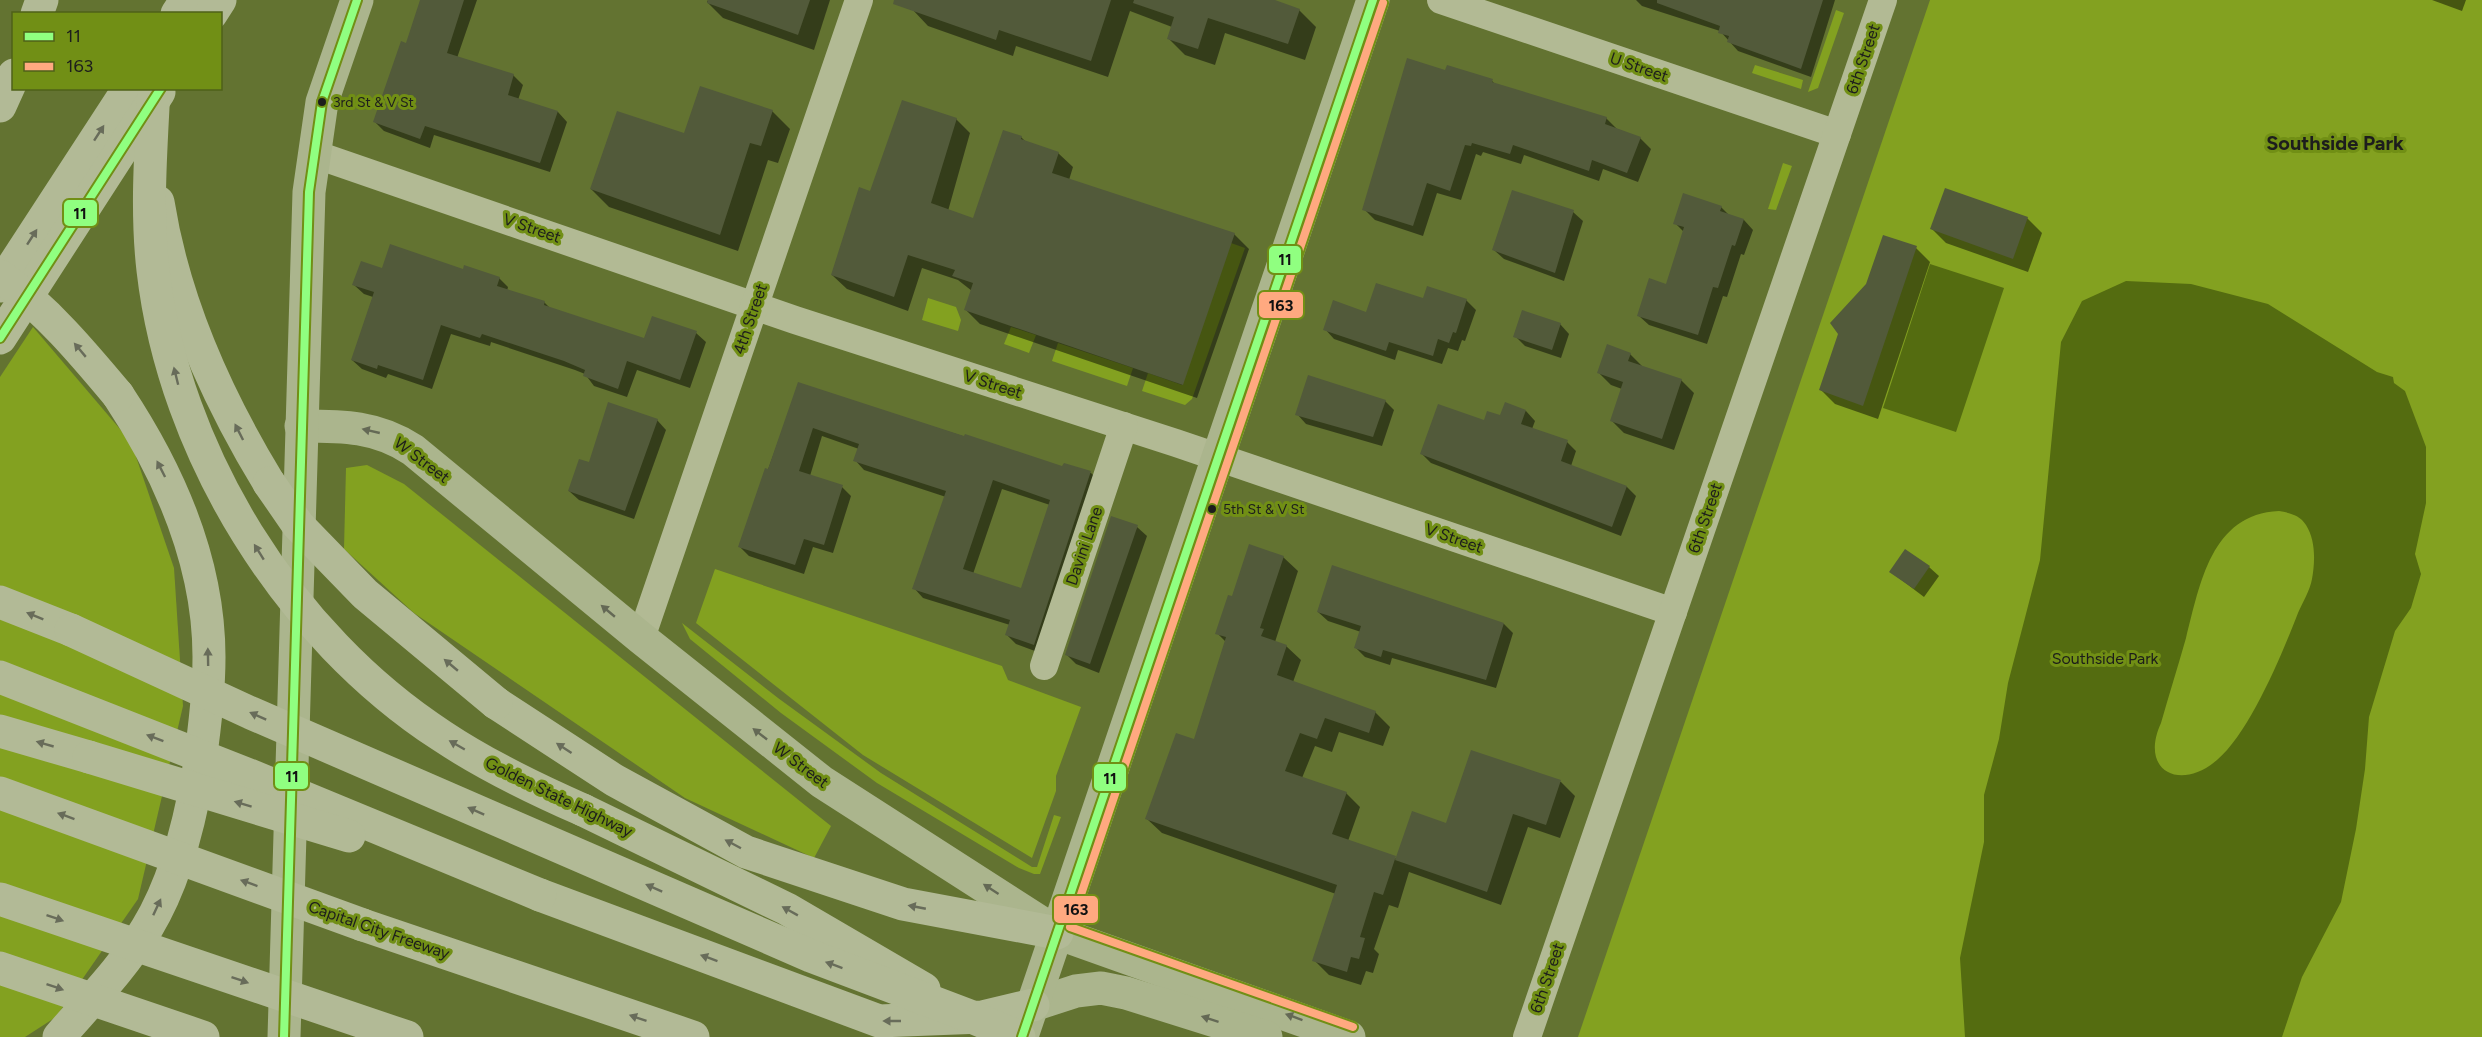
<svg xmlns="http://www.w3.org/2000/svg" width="2482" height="1037" viewBox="0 0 2482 1037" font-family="Figtree,sans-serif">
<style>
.green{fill:#83a120}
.water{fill:#546c10;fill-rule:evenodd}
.shadow{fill:#0007;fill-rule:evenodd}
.building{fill:#525a3a;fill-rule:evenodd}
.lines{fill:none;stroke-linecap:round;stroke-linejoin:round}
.street{stroke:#b2ba94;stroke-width:28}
.secondary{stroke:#abb58d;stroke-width:33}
.highway{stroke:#b2ba96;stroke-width:33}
.highway-bridge{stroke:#b2ba96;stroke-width:33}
.bus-1-casing{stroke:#718f15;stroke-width:12}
.bus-2-casing{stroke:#718f15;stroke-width:12}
.bus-1{stroke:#90ff80;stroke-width:8}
.bus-2{stroke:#ffa980;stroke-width:8}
.oneway{fill:#686c5a}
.oneway2{fill:#646955}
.bus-dot{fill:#1d1d1d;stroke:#718f15;stroke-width:2}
.labels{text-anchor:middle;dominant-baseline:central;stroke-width:6;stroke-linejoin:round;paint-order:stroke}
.bus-label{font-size:14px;fill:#1d1d1d;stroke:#718f15;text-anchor:start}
.street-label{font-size:16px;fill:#1d1d1d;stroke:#718f15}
.park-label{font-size:16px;fill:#1c1d1a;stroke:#718f15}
.quarter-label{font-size:20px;font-weight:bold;fill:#1d1d1d;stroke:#718f15}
.line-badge{stroke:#718f15;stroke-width:2}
.pale-badge-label{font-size:16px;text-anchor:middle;font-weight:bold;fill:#111}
</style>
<rect width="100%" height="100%" fill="#637331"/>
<!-- green -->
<g class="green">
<polygon points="1930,0 2482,0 2482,1037 1578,1037"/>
<polygon points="1836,10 1844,13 1818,88 1808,92"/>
<polygon points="1755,65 1803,80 1801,89 1752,73"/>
<polygon points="1783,163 1792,166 1776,210 1768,209"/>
<polygon points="1231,243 1245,248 1192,399 1185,405 1142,391 1148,373 1182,385"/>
<polygon points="928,298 956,307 961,320 958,331 922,320"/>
<polygon points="33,327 131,442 174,568 183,706 138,899 56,1017 25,1037 0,1037 0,377"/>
<polygon points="1011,327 1036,335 1029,353 1004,344"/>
<polygon points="1058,343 1133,368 1127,386 1052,361"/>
<polygon points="367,465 404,484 831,826 814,858 685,798 414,613 344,549 346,468"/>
<polygon points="715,569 1002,666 1008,680 1081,707 1056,776 1056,791 1032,858 863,755 696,623"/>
<polygon points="682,623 778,698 881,773 1032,867 1037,867 1054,815 1061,817 1040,874 1034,874 1019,868 877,783 781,713 690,639"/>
</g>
<!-- water -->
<g class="water">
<polygon points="1930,264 2004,288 1956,432 1883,408"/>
<path d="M2126,281L2191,284L2268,304L2377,372L2393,377L2394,383L2405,391L2426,447V503L2415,554L2421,574L2411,608L2395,631L2369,717L2365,769L2356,829L2341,902L2302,977L2282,1037H1965L1960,958L1984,842V795L1999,739L2008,683L2040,560L2061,342L2082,301ZM2279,511C2290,513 2300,515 2306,525C2316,541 2315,562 2312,579C2310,590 2303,602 2298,613C2282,654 2250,732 2217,760C2180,792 2139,771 2161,723C2169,695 2178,666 2186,638C2200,584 2211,514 2279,511Z"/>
</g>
<!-- shadow -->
<g class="shadow">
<polygon points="421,0 477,0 457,58 513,75 523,85 518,100 558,112 567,122 550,172 434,135 430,148 384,131 375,122 407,45"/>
<polygon points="708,0 830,0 814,50 723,18 707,2"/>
<polygon points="915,0 1270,0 1299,10 1316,27 1305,60 1225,33 1215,65 1185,55 1168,38 1172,27 1130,11 1108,77 1016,46 1013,56 928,26 912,9"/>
<polygon points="1636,0 1835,0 1811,77 1738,51 1720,31 1642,6"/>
<polygon points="2432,0 2466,0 2462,11"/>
<polygon points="1446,72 1492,81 1496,85 1606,118 1617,129 1640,138 1651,149 1638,182 1603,169 1599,181 1524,155 1521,164 1483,152 1481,156 1476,154 1461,200 1437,193 1423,236 1375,220 1364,209"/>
<polygon points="772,111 790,129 778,163 768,160 738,251 609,207 591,189 685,135"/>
<polygon points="956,119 970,133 948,211 974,220 1021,137 1026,142 1058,153 1073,167 1069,180 1234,234 1249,249 1197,398 980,324 966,310 972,291 958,280 922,268 908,311 847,289 832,275 871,193"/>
<polygon points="1721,207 1730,216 1744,220 1753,230 1744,255 1741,254 1727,297 1723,296 1707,344 1649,325 1639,316 1667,285 1684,232 1675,223"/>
<polygon points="1573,212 1583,221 1564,281 1504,259 1494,250"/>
<polygon points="2027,218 2042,233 2028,272 1946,243 1932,229"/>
<polygon points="1916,248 1930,262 1878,419 1835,404 1821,390"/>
<polygon points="383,270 464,271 499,278 508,287 507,291 544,302 551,309 645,340 696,333 706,342 690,388 637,370 627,397 594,386 585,374 575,370 491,342 490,346 451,334 432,389 388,374 386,378 362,369 352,360 373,297 364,294 354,285"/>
<polygon points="1424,300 1466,300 1476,310 1465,341 1462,340 1458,351 1448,348 1442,364 1398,350 1395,360 1334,339 1325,329 1367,314"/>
<polygon points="1560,324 1569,334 1561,358 1525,346 1515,336"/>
<polygon points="1630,354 1643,367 1681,380 1694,393 1674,450 1624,433 1612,421 1622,389 1611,385 1599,373"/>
<path d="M799,384L1063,468L1065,464L1091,473L1100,482L1043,654L1016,644L1007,635L1010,625L923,598L914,588L946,497L864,470L855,460L859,449L822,436L810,476L842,487L851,496L833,553L813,547L804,574L749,556L740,547ZM1002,489L1050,505L1022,590L973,574Z"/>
<polygon points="1385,401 1394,410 1382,446 1306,424 1297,414"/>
<polygon points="1526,411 1535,421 1532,429 1567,442 1576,451 1571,466 1627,487 1636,496 1621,536 1431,463 1422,454 1485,422"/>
<polygon points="657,420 666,430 634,519 579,500 569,491 590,464"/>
<polygon points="1137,527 1147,536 1099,673 1076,664 1067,655"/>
<polygon points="1283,557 1298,571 1275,642 1286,646 1301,660 1293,682 1375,712 1390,727 1383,746 1339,732 1332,752 1315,746 1302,778 1346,793 1360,807 1348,841 1397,859 1447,825 1472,752 1561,782 1575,796 1560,838 1528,827 1501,905 1409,872 1398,908 1389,905 1374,949 1379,954 1373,973 1366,971 1361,985 1329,975 1314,960 1336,894 1162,833 1147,819 1195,741 1226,642 1217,633 1233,598"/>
<polygon points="1929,567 1939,576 1924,597 1891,572"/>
<polygon points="1318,612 1504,624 1513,633 1496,688 1392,658 1390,665 1365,657 1356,648 1361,632 1328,621"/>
</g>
<!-- building -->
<g class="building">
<polygon points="420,0 464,0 447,53 514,74 508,95 558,111 540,163 425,126 420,139 373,122 401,41 406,43"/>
<polygon points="708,0 810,0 798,35 707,3"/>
<polygon points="894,0 1111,0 1091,61 999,30 996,40 893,4"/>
<polygon points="1134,0 1275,0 1300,9 1288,44 1208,18 1198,49 1167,39 1174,17 1133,3"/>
<polygon points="1657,0 1823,0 1801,69 1727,42 1729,36 1718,33 1720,26 1657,3"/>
<polygon points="1407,58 1445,70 1447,65 1493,79 1492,82 1607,117 1605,124 1641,137 1627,173 1592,160 1589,171 1513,145 1510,154 1472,143 1471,146 1465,145 1450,191 1427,183 1413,226 1362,210"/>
<polygon points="700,86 773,110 761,146 750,143 720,235 590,189 617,111 684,133"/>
<polygon points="902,100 957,118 931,203 973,218 1003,130 1022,136 1021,139 1059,152 1052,173 1235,233 1183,385 964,310 973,283 952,276 955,270 908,255 894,297 831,275 859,187 870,191"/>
<polygon points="1945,188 2028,217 2013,259 1930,229"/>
<polygon points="1512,190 1574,210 1555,273 1492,250"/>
<polygon points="1683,193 1722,206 1720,211 1744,219 1735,246 1732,245 1718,288 1713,287 1698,335 1637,316 1649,278 1666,284 1684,227 1673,224"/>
<polygon points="1883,235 1917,246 1863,406 1819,390 1838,334 1830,323 1866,284"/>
<polygon points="390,244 463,269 464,265 500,277 497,286 545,301 544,305 644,338 652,316 697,331 680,380 627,361 618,389 583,376 585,370 564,361 482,334 480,338 441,325 423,380 378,365 377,369 351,360 374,292 352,285 361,261 382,268"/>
<polygon points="1376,283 1423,298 1427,286 1467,299 1456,333 1453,332 1449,343 1438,339 1433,356 1389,342 1386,351 1323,330 1333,300 1366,312"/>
<polygon points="1522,310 1561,323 1552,350 1513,337"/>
<polygon points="1607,344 1631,353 1628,361 1682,379 1662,439 1610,421 1623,382 1597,373"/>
<polygon points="1308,375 1386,400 1373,437 1295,415"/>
<path d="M798,382L964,436L965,434L1062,466L1064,463L1091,471L1034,645L1005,635L1010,620L912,589L946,491L853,461L859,444L813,428L799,471L843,485L824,545L804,539L795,565L738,547L765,468L768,469ZM993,480L1050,500L1021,588L963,569Z"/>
<polygon points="608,402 658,419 625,511 568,491 579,459 589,462"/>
<polygon points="1505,402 1526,410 1521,424 1568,440 1561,461 1627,486 1612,527 1420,454 1438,404 1484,420 1487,411 1500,415"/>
<polygon points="1111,516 1138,525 1090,664 1065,655"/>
<polygon points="1249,544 1284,556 1260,628 1264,629 1261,636 1287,645 1277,675 1376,711 1369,733 1325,718 1317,739 1300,733 1285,771 1347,792 1332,834 1396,856 1383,895 1374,892 1360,937 1365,938 1359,959 1351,957 1347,972 1312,961 1337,885 1145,819 1176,733 1194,739 1226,637 1215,634 1228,595 1232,596"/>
<polygon points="1905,549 1930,566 1914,589 1889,572"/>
<polygon points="1332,565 1504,623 1486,680 1383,650 1381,657 1354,648 1361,626 1317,612"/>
<polygon points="1471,750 1561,780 1546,825 1513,814 1487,892 1395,860 1412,811 1446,823"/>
</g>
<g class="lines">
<!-- street -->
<g class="street">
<polyline points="1441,0 1837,134"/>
<polyline points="314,154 795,320 1176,443 1673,612"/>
<polyline points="641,638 859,0"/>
<polyline points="1044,666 1124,426"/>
<polyline points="1527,1037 1883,0"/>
</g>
<!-- secondary -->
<g class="secondary">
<path d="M301,426C343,426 377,426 413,450L641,638L822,782L1057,933L1349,1037"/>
<polyline points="1033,1005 1076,991 1101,988 1126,993 1266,1037"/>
<polyline points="1023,1033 1373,0"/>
<polyline points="284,1037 309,192 322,102 357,0"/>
</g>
<!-- highway -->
<g class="highway">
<polyline points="37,14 42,0"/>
<polyline points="177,14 186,0"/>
<polyline points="211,14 220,0"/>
<polyline points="0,106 14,75"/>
<path d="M158,202C174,303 216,396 269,483"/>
<polyline points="0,286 129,88"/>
<polyline points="0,338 159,92"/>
<polyline points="0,602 71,630"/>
<polyline points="496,703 614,780 746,852 903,904 1057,933"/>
<polyline points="0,731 89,757"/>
<polyline points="583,810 787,909 924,989"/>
<polyline points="540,895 879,1021 982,1017 1033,1005"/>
<polyline points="363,925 693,1037"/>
<path d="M59,1037C89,1002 123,968 147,928C175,882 189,826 198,774C204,735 209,697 209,657C209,563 169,472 118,395"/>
</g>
<!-- highway-bridge -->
<g class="highway-bridge">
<path d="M154,88C151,149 146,210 153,270C174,453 288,636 442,736C487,766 535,789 583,810"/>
<path d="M0,276C46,309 82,352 118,395"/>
<polyline points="269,483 298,525 365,594 496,703"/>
<polyline points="71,630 251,713 811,956 967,1015 1019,1037"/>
<polyline points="0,677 257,778 540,895"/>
<polyline points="89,757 349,836"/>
<polyline points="0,793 363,925"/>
<polyline points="0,899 407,1037"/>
<polyline points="0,968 203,1037"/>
</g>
<defs>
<g id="bus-1">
<polyline points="0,338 161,88"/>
<polyline points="284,1037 309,192 322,102 357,0"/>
<polyline points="1022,1037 1373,0"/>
</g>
<polyline id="bus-2" points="1353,1027 1070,927 1383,3"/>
</defs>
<!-- bus-1 casing -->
<use href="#bus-1" class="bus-1-casing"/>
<!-- bus-2 casing -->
<use href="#bus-2" class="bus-2-casing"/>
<!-- bus-1 -->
<use href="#bus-1" class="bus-1"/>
<!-- bus-2 -->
<use href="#bus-2" class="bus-2"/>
</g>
<!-- one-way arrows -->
<defs><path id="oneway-solid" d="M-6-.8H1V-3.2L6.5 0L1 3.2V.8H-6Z" transform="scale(1.5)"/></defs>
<g class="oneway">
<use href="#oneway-solid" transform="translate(99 133) rotate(-57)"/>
<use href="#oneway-solid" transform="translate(32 237) rotate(-57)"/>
<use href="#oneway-solid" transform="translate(80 350) rotate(-130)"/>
<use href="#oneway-solid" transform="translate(176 376) rotate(-104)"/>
<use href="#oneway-solid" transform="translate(239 432) rotate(-117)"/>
<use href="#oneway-solid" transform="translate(161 469) rotate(-117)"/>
<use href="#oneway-solid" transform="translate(259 552) rotate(-122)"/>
<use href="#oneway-solid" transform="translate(35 616) rotate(-158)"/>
<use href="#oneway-solid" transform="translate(208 657) rotate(-91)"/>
<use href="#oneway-solid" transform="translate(451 665) rotate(-140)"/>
<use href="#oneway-solid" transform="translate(258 716) rotate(-156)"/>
<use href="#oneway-solid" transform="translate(155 738) rotate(-159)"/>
<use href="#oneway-solid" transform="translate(45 744) rotate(-164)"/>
<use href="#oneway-solid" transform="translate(457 745) rotate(-150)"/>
<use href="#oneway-solid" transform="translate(564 748) rotate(-147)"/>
<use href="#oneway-solid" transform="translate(243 804) rotate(-163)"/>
<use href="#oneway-solid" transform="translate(476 811) rotate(-156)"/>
<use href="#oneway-solid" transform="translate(66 816) rotate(-160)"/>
<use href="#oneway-solid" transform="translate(733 844) rotate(-152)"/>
<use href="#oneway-solid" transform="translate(249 883) rotate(-160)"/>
<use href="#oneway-solid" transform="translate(654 888) rotate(-156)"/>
<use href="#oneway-solid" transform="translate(157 907) rotate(-65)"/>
<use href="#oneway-solid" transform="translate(917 907) rotate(-169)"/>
<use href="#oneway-solid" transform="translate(790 911) rotate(-151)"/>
<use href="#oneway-solid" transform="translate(55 918) rotate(19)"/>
<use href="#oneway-solid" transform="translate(709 958) rotate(-160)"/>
<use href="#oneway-solid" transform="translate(834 965) rotate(-160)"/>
<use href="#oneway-solid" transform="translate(240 980) rotate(19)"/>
<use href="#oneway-solid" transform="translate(55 987) rotate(19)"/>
<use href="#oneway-solid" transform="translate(638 1018) rotate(-161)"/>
<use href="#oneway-solid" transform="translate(892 1021) rotate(180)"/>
</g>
<g class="oneway2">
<use href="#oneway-solid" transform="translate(371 431) rotate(-167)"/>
<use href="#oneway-solid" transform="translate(608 611) rotate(-140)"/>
<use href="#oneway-solid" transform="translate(760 734) rotate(-142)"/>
<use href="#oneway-solid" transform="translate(991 889) rotate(-147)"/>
<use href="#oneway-solid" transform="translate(1294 1017) rotate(-160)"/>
<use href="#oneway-solid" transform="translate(1210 1019) rotate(-162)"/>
</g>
<!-- markers -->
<g class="bus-dot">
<circle cx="322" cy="102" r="5"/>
<circle cx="1212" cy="509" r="5"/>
</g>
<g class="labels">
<!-- bus labels -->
<g class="bus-label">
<text x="333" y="102">3rd St &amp; V St</text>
<text x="1223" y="509">5th St &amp; V St</text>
</g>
<!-- street labels -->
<g class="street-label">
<text transform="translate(1863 59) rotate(-71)">6th Street</text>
<text transform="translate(1639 67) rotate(19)">U Street</text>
<text transform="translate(532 228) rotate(19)">V Street</text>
<text transform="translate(750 319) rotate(-71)">4th Street</text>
<text transform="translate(993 384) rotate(18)">V Street</text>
<text transform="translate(422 460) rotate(37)">W Street</text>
<text transform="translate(1705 518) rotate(-71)">6th Street</text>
<text transform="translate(1454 538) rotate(19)">V Street</text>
<text transform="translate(1084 546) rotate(-71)">Davini Lane</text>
<text transform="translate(801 765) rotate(37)">W Street</text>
<text transform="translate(559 797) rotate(26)">Golden State Highway</text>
<text transform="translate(379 930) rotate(19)">Capital City Freeway</text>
<text transform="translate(1547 978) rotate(-71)">6th Street</text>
</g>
<!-- park labels -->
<g class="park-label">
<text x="2105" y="658">Southside Park</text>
</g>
<!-- quarter labels -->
<g class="quarter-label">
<text x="2335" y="143">Southside Park</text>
</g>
</g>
<g class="line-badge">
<rect x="63" y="199" width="35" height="28" rx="6" fill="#90ff80"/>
<rect x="1268" y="245" width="34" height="29" rx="6" fill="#90ff80"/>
<rect x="1258" y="291" width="46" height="28" rx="6" fill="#ffa980"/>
<rect x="274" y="762" width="35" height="28" rx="6" fill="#90ff80"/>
<rect x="1093" y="763" width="34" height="29" rx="6" fill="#90ff80"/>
<rect x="1053" y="895" width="46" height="29" rx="6" fill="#ffa980"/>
</g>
<g class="pale-badge-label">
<text x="80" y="219">11</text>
<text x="1285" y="265">11</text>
<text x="1281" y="311">163</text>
<text x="292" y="782">11</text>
<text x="1110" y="784">11</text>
<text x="1076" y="915">163</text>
</g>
<!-- legend -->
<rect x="12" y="12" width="210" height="78" fill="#718f15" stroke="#4f6118" stroke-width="1.5"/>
<rect x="24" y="32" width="30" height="9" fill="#90ff80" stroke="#4f6118" stroke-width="1.5"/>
<text x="66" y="42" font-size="18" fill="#1d1d1d">11</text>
<rect x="24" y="62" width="30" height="9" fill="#ffa980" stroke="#4f6118" stroke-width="1.5"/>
<text x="66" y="72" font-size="18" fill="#1d1d1d">163</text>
</svg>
